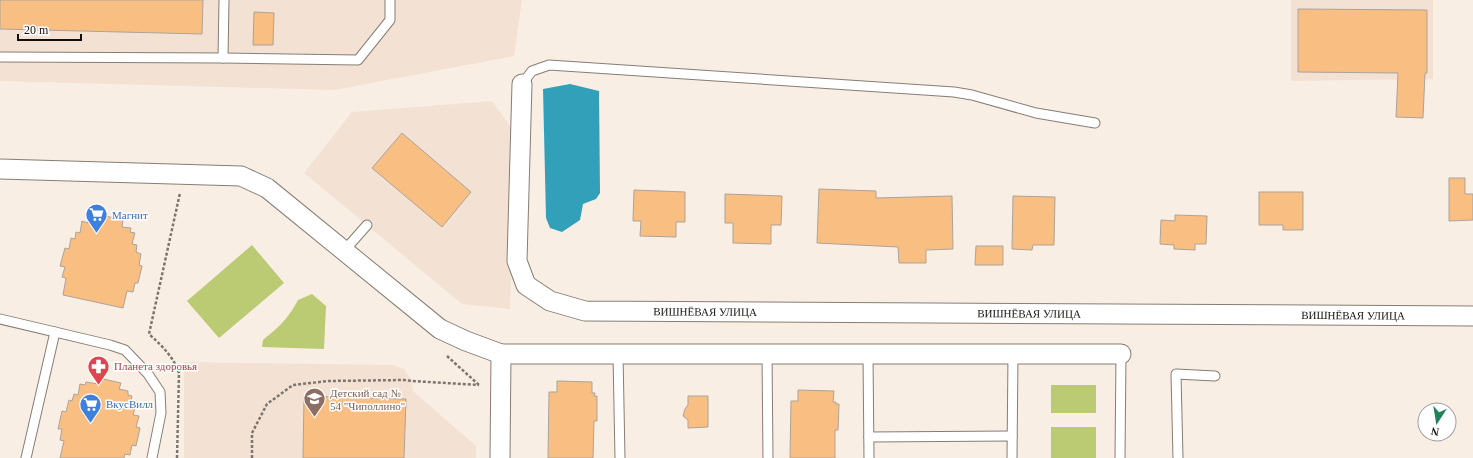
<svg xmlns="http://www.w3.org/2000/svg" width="1473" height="458" viewBox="0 0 1473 458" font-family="Georgia,serif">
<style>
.built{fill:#f3e2d3}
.green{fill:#bacb73}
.water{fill:#32a0b9}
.building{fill:#f9be82;stroke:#aca399}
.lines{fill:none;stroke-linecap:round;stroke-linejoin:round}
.lane-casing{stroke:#867d74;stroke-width:11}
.street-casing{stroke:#867d74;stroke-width:21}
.path{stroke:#7c756f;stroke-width:2.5;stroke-dasharray:3 2;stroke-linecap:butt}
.lane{stroke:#fff;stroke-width:9}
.street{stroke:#fff;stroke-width:19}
.labels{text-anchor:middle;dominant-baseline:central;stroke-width:3;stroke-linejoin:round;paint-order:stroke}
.shop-label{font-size:11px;fill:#366cbe;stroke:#fff;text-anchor:start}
.street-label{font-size:11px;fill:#120f0c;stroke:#fff}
.health-label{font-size:11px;fill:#be3a42;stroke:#fff;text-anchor:start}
.education-label{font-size:11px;fill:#785e54;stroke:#fff;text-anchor:start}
</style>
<rect width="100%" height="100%" fill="#f9eee4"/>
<!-- built -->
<g class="built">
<polygon points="0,0 522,0 514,56 335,90 0,81"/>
<polygon points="1291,0 1433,0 1433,79 1291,81"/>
<polygon points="492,101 515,133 510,309 462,304 304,173 352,112"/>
<polygon points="184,362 393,365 404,369 412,381 413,391 476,446 476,458 184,458"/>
</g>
<!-- green -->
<g class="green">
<polygon points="252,245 284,283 219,338 187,301"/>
<path d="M312,294L326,306L324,349L262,347L263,340C279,327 288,319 298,300Z"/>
<rect x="1051" y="385" width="45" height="28"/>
<rect x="1051" y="427" width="45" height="31"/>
</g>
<!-- water -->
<polygon class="water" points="570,84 599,91 600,193 596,199 583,204 580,220 562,232 550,228 546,218 543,89"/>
<!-- building -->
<g class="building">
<polygon points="0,0 203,0 202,34 0,29"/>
<polygon points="1298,9 1427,10 1427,73 1425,73 1423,118 1396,117 1398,73 1298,72"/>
<polygon points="254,12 274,13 273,45 253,45"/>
<polygon points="402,133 471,192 442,227 372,168"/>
<polygon points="1449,178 1465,178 1465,194 1473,194 1473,220 1449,221"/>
<polygon points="819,189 876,191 876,198 952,196 953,249 926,250 926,263 899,263 898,247 817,243"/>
<polygon points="634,190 685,192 685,222 676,222 676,237 640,236 641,221 633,221"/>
<polygon points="1259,192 1303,192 1303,230 1283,230 1283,225 1259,225"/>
<polygon points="725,194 782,196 781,225 771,225 771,244 733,243 733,223 725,223"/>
<polygon points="1013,196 1055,197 1054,245 1033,245 1032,250 1012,249"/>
<polygon points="101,215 123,220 122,227 131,228 130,232 135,233 132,244 137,245 136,252 141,254 139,265 142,266 138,283 135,283 133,292 127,291 123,308 63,295 66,278 62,277 65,267 60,266 65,248 69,249 71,238 75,239 76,232 80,233 82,221 88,223 88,219 100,222"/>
<polygon points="1175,215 1207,216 1206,244 1195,244 1195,250 1174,249 1174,245 1160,244 1161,220 1175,221"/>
<polygon points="976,246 1003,246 1003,265 975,265"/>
<polygon points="99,378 121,383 119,389 128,391 128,395 132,396 130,406 135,407 133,415 139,416 136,427 140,428 136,446 132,445 130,455 125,454 124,458 60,458 64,441 60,440 62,429 58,429 62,411 66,412 69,400 72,401 74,394 78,395 80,384 85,385 86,382 98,384"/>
<polygon points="557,381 592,382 592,393 595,393 594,396 597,396 597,421 594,421 593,458 548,458 549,392 557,392"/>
<polygon points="798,390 834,391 833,402 836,402 836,404 839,404 838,430 835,430 835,458 790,458 791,401 798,401"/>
<polygon points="304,396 406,399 404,458 303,458"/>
<polygon points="688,396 708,396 708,427 688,428 688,420 683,416 685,409 688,405"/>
</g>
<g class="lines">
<defs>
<g id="lane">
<polyline points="0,57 223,58 224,0"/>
<polyline points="223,58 358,60 390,20 390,0"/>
<polyline points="522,84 532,71 549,65 954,92 972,95 1036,113 1095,123"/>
<polyline points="344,251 367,225"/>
<polyline points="0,319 110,345 125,350 148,374 160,392 161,413 152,458"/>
<polyline points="618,354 620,458"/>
<polyline points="767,354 768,458"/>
<polyline points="868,354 869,458"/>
<polyline points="869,437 1012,436"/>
<polyline points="26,458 55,332"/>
<polyline points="1012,458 1013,354"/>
<polyline points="1120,458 1121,354"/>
<polyline points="1178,458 1176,374 1215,376"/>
</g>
<g id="street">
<path id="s1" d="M522,84L517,261L526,285L550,301L585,311L1473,316"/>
<polyline points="0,169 241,176 267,188 440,329 466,341 501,354 500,458"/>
<polyline points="501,354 1121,354"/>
</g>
</defs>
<!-- lane casing -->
<use href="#lane" class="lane-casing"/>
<!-- street casing -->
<use href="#street" class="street-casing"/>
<!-- path -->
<g class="path">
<polyline points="447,356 479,385 479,386"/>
<path d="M177,458L179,373C173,356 162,346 149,334L180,193"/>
<polyline points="252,458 252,433 267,404 293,385 328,381 404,380 412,381 479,385"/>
</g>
<!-- lane -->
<use href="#lane" class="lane"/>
<!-- street -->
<use href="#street" class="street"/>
</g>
<!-- icons -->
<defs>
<symbol id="supermarket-pin" viewBox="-11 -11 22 30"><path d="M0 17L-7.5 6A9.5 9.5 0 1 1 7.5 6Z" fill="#3f7fe0" stroke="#fff"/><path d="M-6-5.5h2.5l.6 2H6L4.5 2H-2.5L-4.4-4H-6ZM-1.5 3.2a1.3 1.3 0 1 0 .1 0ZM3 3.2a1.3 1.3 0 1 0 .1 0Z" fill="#fff"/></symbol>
<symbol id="pharmacy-pin" viewBox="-11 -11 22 30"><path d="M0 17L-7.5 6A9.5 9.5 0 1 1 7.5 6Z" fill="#e0444e" stroke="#fff"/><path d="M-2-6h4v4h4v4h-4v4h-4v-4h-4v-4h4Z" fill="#fff"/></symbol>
<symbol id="school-pin" viewBox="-11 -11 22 30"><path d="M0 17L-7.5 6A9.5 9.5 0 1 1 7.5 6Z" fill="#8d6e63" stroke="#fff"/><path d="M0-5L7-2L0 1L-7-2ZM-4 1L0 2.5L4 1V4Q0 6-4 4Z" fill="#fff"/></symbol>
</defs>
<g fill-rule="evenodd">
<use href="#supermarket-pin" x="84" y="202" width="25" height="34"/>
<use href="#pharmacy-pin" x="86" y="354" width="25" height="34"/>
<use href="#school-pin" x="302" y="386" width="25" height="34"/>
<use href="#supermarket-pin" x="78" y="392" width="25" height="34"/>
</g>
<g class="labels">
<!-- shop labels -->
<g class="shop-label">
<text x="112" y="215">Магнит</text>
<text x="106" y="404">ВкусВилл</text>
</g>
<!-- street labels -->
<g class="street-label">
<text stroke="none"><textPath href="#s1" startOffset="388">ВИШНЁВАЯ УЛИЦА</textPath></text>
<text stroke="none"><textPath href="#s1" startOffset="712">ВИШНЁВАЯ УЛИЦА</textPath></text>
<text stroke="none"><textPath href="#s1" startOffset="1036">ВИШНЁВАЯ УЛИЦА</textPath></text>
</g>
<!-- health labels -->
<g class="health-label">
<text x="114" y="366">Планета здоровья</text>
</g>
<!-- education labels -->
<g class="education-label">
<text x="330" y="393">Детский сад №<tspan x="330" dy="13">54 "Чиполлино"</tspan></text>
</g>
</g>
<!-- north arrow -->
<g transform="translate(1437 422) rotate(192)"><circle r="19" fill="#ffffff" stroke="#a09f9e"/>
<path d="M0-3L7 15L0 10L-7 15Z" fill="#22835b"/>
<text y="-6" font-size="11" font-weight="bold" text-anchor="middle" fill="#120f0c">N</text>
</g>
<!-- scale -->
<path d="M18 34v6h63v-6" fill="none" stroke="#120f0c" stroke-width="2"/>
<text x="24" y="34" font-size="12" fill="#120f0c" stroke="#ffffff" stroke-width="3" paint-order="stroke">20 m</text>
</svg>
